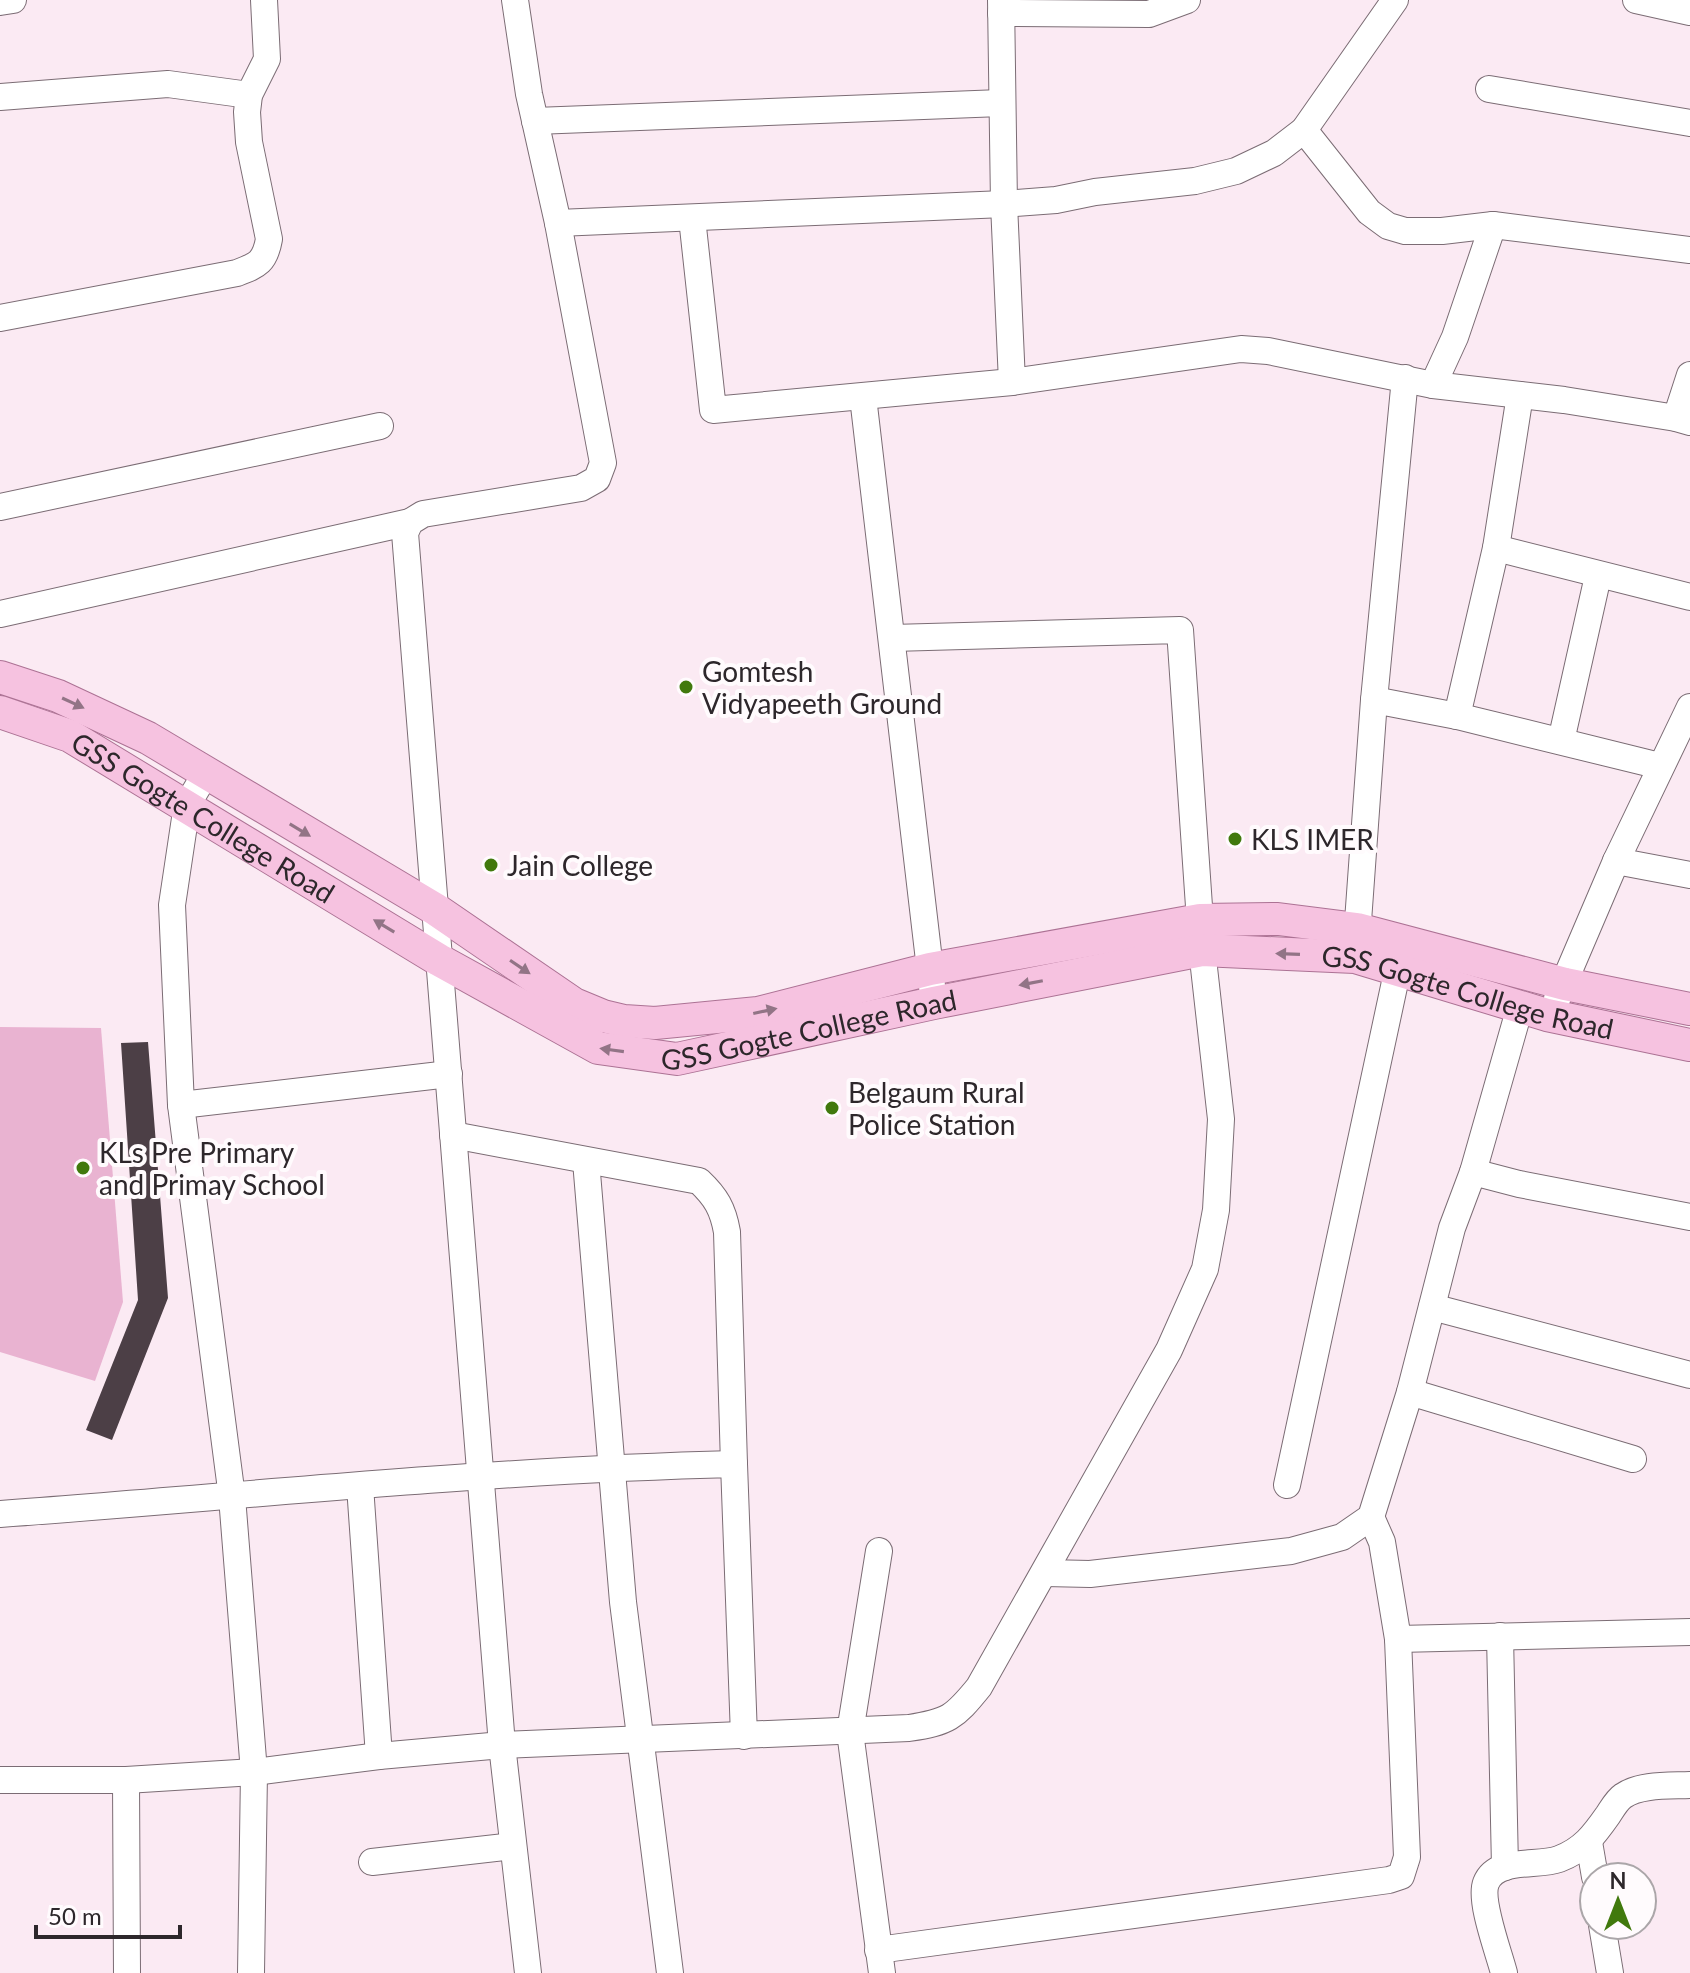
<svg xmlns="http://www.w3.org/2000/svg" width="1690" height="1973" viewBox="0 0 1690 1973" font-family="Lato,sans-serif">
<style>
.green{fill:#e9b3d1}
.building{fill:#4c3f46}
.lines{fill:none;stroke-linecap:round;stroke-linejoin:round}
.minor-casing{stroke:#7b6c74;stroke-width:28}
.major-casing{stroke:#ac7294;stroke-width:34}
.minor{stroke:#fff;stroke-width:26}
.major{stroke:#f6c2e0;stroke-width:32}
.oneway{fill:#927486}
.poi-dot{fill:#41790d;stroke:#fffbfd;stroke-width:3}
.labels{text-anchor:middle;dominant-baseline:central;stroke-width:8;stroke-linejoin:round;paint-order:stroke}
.poi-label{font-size:28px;fill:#2d272b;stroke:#fffbfd;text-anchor:start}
.street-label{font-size:28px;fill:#2d272b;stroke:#fffbfd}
</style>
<rect width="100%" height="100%" fill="#fbeaf3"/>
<!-- green -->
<polygon class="green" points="0,1027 101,1028 123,1302 95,1381 0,1352"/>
<!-- building -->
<polygon class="building" points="148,1042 168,1298 112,1440 86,1430 138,1300 121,1043"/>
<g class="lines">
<defs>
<g id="minor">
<polyline points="515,0 529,94 558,223 603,463 597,479 581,488 423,514 410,522 405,533 502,1745 528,1973"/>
<polyline points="1001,0 1004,204 1012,382"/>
<polyline points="1636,0 1690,12"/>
<polyline points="0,2 13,0"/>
<polyline points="1001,13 1149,14 1187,0"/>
<polyline points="1489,89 1690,123"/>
<polyline points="0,97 168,84 249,95"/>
<polyline points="535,121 1001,103"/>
<polyline points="1304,130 1369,212 1388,226 1405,231 1442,231 1493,225 1690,250"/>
<polyline points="692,218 713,410 1012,382 1241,349 1268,351 1433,385 1564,400 1676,418 1690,422"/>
<polyline points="558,223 1004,204 1056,200 1095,192 1195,181 1236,171 1274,153 1304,130 1395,0"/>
<path d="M0,318L237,273C258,265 265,262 269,239L249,142L247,112L249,95L267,59L264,0"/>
<polyline points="1433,385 1455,337 1493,225"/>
<polyline points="863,397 934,1003"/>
<polyline points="1676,418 1690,375"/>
<polyline points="0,507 380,426"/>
<polyline points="1496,548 1690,597"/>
<polyline points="0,614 410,522"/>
<polyline points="1374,700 1457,716 1660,766"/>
<polyline points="1457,716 1496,548 1520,395"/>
<polyline points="1561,741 1598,576"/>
<polyline points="206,773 187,805 172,905 181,1105 232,1497 254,1772 251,1973"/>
<polyline points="1616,861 1690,875"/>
<polyline points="1356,949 1374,700 1405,378"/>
<polyline points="1557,999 1616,861 1690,707"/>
<polyline points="181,1105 449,1074"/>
<path d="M453,1135L699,1181C716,1197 723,1209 727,1232L734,1464"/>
<polyline points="586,1161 623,1602 670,1973"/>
<polyline points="1473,1172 1519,1184 1690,1217"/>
<polyline points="1432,1307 1690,1375"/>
<polyline points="1410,1392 1633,1459"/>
<polyline points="1287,1485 1398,968"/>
<polyline points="360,1486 379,1756"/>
<path d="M0,1514C245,1496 489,1470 734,1464L744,1736"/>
<polyline points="879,1551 850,1732 882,1973"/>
<polyline points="1045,1573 1090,1574 1291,1551 1342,1537 1371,1517 1410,1392 1452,1228 1473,1172 1520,1007"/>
<polyline points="1500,1636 1505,1867"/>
<polyline points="1398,1639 1690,1632"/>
<path d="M0,1780H126L254,1772L379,1756L502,1745L909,1728C948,1722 954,1718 979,1687L1169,1350L1205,1269L1216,1210L1221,1119L1202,950L1180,630L892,638"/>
<polyline points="126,1780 127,1973"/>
<polyline points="1589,1842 1595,1877"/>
<polyline points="372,1862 513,1846"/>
<polyline points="1602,1925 1610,1973"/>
<polyline points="878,1950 1389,1880 1401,1876 1407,1857 1398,1639 1382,1542 1371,1517"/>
<path d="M1504,1973C1499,1953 1479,1901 1486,1883C1496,1857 1538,1867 1559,1859C1583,1850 1594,1835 1608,1815C1612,1809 1617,1800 1623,1796C1640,1784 1670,1786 1690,1785"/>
</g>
<g id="major">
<polyline points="0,677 58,696 148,738 435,909 574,1004 603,1016 624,1021 655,1023 758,1013 930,969 1200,920 1278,919 1357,929 1565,984 1690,1009"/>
<path id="s1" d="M0,712L70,736L439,960L598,1048L677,1059L934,1003L1202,950L1355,957L1547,1015L1690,1045"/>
</g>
</defs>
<!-- minor casing -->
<use href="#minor" class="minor-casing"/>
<!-- major casing -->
<use href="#major" class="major-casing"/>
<!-- minor -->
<use href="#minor" class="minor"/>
<!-- major -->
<use href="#major" class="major"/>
</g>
<!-- one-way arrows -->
<defs><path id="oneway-solid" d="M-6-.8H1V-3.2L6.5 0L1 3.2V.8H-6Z" transform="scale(2)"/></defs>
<g class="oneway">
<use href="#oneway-solid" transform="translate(73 703) rotate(25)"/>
<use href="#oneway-solid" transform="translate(300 830) rotate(31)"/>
<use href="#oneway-solid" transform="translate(384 926) rotate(-149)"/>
<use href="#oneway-solid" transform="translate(1288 954) rotate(-178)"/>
<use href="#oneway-solid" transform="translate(520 967) rotate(34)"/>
<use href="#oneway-solid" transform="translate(1031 983) rotate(169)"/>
<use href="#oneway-solid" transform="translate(765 1011) rotate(-12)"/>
<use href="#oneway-solid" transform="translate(612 1050) rotate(-172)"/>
</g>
<!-- markers -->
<g class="poi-dot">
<circle cx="686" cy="687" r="8"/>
<circle cx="1235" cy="839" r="8"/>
<circle cx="491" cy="865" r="8"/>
<circle cx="832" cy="1108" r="8"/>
<circle cx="83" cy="1168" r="8"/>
</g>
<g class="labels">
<!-- poi labels -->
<g class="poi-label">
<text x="702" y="671">Gomtesh<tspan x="702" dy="32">Vidyapeeth Ground</tspan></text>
<text x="1251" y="839">KLS IMER</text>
<text x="507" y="865">Jain College</text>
<text x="848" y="1092">Belgaum Rural<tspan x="848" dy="32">Police Station</tspan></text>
<text x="99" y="1152">KLs Pre Primary<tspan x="99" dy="32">and Primay School</tspan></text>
</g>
<!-- street labels -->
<g class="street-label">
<text stroke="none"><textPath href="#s1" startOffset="230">GSS Gogte College Road</textPath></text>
<text stroke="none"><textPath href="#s1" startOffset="1574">GSS Gogte College Road</textPath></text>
<text stroke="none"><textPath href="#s1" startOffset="902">GSS Gogte College Road</textPath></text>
</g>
</g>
<!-- north arrow -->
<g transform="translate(1618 1901)"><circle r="38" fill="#fffbfd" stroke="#aba6a9" stroke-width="2"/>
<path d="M0-6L14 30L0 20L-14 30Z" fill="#41790d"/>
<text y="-12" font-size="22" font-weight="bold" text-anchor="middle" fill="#2d272b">N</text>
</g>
<!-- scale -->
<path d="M36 1925v12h144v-12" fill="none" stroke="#2d272b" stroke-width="4"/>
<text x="48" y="1925" font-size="24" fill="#2d272b" stroke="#fffbfd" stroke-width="6" paint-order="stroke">50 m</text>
</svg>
